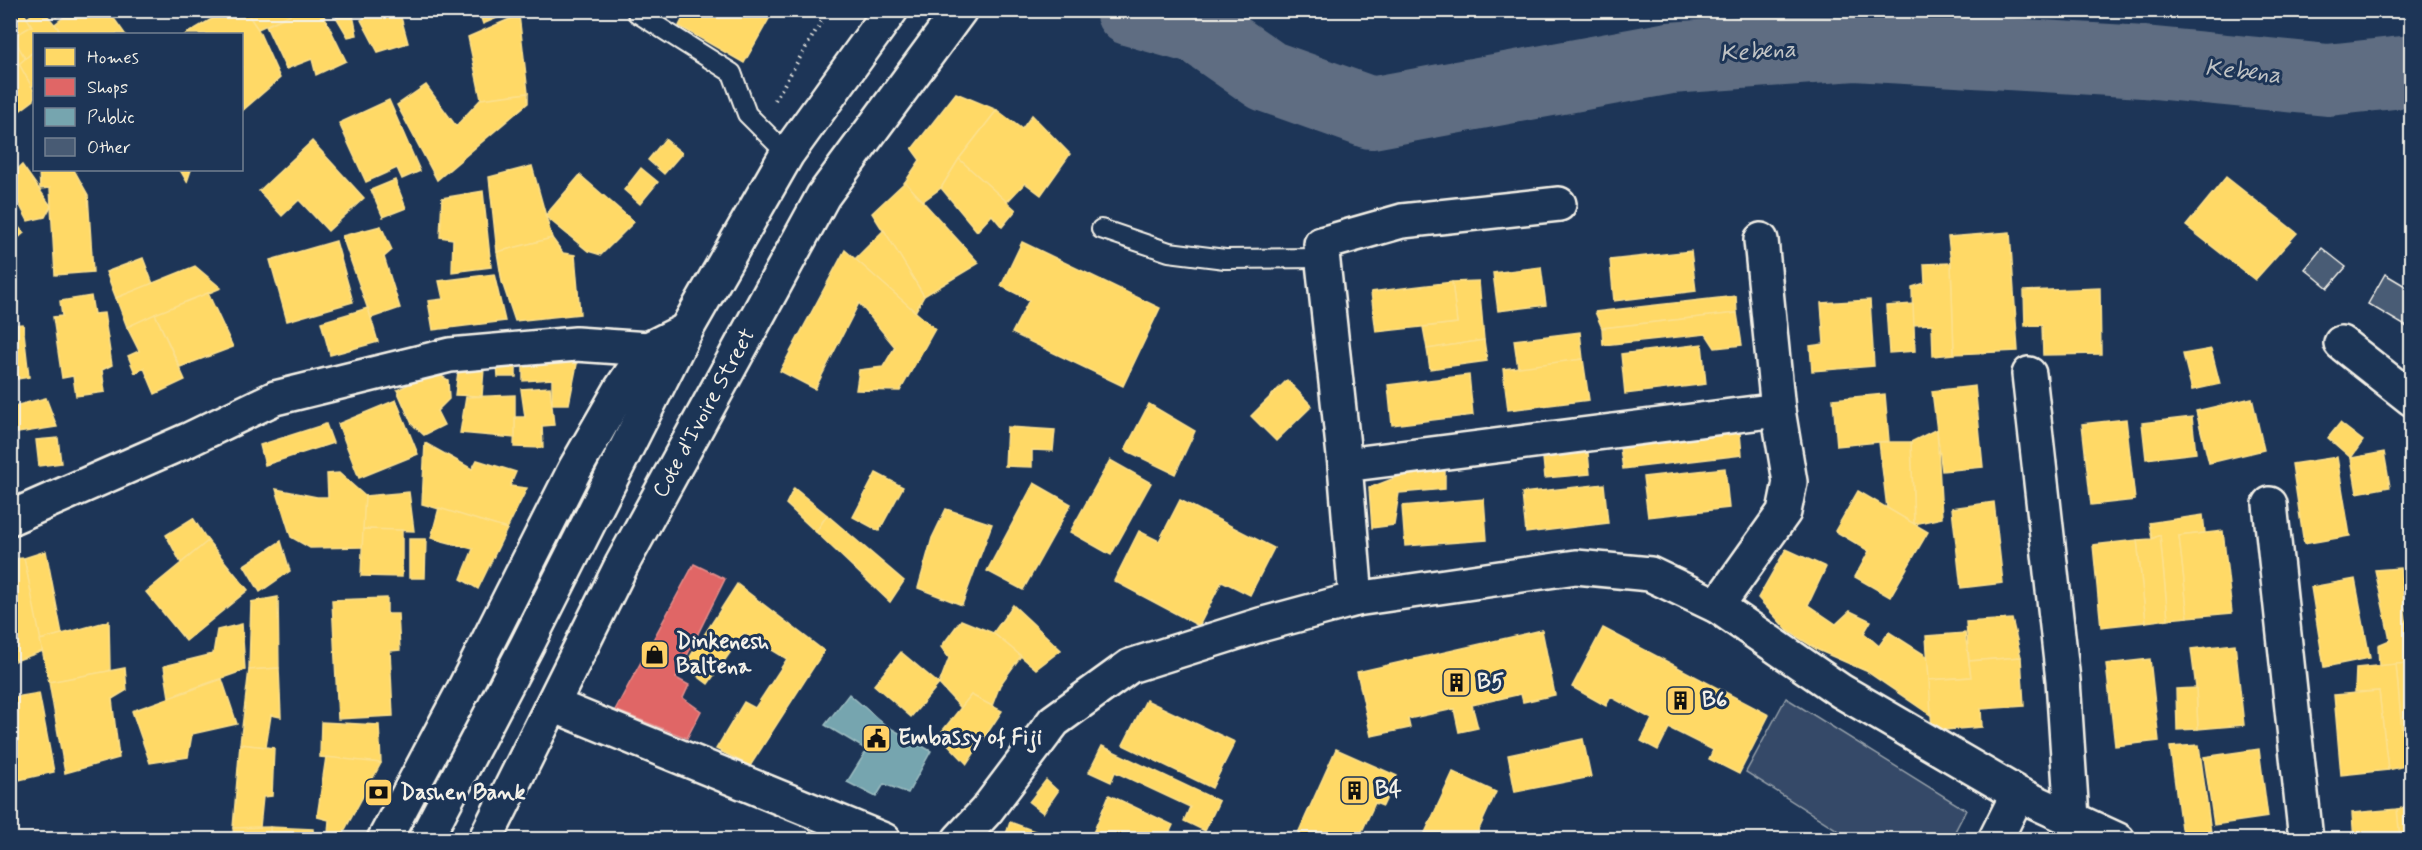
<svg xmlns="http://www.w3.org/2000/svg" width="2422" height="850" viewBox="0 0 2422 850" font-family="Mynerve,sans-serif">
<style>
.green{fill:#354a67;stroke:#949ea8;stroke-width:1.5}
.homes{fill:#ffd966;stroke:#fce08d;stroke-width:1.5}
.shops{fill:#e06666;stroke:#e6908d;stroke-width:1.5}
.public{fill:#76a5af;stroke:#9cbcc0;stroke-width:1.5}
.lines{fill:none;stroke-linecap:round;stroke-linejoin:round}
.river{stroke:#5e6d82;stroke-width:72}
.building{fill:#485b74;stroke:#f4f1e8;stroke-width:1.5}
.lane-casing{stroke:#f4f1e8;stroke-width:22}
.street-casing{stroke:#f4f1e8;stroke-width:38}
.secondary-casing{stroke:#f4f1e8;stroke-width:38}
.primary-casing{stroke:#f4f1e8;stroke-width:38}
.path{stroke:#f4f1e8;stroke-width:4;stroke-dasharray:1.5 4.5;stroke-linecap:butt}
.lane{stroke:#1d3557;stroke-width:18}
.street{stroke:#1d3557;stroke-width:33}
.secondary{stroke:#1d3557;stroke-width:33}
.primary{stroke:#1d3557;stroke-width:33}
.labels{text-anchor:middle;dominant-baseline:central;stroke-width:6;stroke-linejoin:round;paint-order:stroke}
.street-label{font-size:22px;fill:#f4f1e8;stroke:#1d3557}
.poi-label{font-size:22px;font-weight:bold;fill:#f4f1e8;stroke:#1d3557;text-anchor:start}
.water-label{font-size:24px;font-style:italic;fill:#c0c3c4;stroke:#1d3557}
</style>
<rect width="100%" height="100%" fill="#1d3557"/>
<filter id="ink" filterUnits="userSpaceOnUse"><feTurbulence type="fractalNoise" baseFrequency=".0167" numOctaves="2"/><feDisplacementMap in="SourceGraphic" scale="12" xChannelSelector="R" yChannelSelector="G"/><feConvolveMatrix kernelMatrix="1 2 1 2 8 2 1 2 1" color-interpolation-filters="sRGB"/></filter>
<g filter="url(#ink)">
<!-- green -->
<polygon class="green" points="1786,698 1966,810 1951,839 1846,839 1847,836 1746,772"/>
<!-- homes -->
<g class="homes">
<polygon points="10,10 13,13 22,10 32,26 10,39"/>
<polygon points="38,10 43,10 61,32 34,34 34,51 26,60 13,37 32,26 27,18"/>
<polygon points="51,10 63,10 56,17"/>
<polygon points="73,10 108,10 125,34 62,34 55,24"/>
<polygon points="227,10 245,10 258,29 280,78 242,111 242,34 186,34"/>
<polygon points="245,10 300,10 258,29"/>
<polygon points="300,10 321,10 346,61 316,75 312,59 286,69 266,26"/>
<polygon points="332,10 352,10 357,35 348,37"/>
<polygon points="375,10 399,10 408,43 378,52 361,20"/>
<polygon points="478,10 507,10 509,13 483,24"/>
<polygon points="660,10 678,10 674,18"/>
<polygon points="687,10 774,10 744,63 679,26"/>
<polygon points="519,15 528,93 481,99 468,37"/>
<polygon points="13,37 26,60 10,71 10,39"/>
<polygon points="34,51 34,85 32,87 19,64"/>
<polygon points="19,64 34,91 34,100 10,118 10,71"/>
<polygon points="426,85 456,126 481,99 528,93 528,103 437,180 397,105"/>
<polygon points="956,93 997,110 959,159 941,188 923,201 905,182 920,160 912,149"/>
<polygon points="389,100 420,171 402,179 397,168 366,182 339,123"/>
<polygon points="997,110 1022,129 1032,115 1070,154 1041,195 1025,183 1007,202 959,159"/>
<polygon points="665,139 682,153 664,174 648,160"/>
<polygon points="312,141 364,198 328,231 299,200 282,216 259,191"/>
<polygon points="959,159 1016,210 1002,227 992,215 977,231 941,188"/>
<polygon points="22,165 51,206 45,217 28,221 18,202 10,183 10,176"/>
<polygon points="532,166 552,238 497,252 489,177"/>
<polygon points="641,168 658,182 640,204 624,190"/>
<polygon points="39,170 74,170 88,195 93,272 55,275 50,188 40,189"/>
<polygon points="180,170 191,170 187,182"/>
<polygon points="580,175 634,222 601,255 588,251 545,216"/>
<polygon points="2226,177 2297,233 2255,280 2186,226"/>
<polygon points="395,180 406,208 383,217 371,190"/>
<polygon points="905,182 979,263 924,296 872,213"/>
<polygon points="483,191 491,267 452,272 453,239 440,237 442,198"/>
<polygon points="10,218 24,233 10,245"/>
<polygon points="381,226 392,250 384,257 400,308 371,318 342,236"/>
<polygon points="884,230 924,296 915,312 855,259"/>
<polygon points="2010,232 2018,351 1954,354 1951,263 1948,237"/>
<polygon points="552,238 563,253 575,255 580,314 515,321 502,282 497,252"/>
<polygon points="336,241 353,302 287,321 270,260"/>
<polygon points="1022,242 1160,308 1123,386 1012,333 1029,300 1001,286"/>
<polygon points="845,250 935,329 900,391 856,390 859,370 883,367 895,347 859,303 815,389 780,371"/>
<polygon points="1691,251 1696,291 1614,301 1610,260"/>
<polygon points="143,258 153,284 116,298 106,272"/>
<polygon points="1951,263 1954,354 1933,356 1932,324 1913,325 1912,287 1925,283 1924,264"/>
<polygon points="195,266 221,288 127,327 116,298"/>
<polygon points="1541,267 1546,305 1498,311 1493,273"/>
<polygon points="494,274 505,321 433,330 428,301 443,299 439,281"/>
<polygon points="1479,281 1484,340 1427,349 1423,327 1457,323 1452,282"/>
<polygon points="1452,282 1457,323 1376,332 1371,292"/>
<polygon points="2100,288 2101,354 2043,355 2042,325 2025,326 2024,291"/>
<polygon points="208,293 233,347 180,367 155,314"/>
<polygon points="91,296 94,314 104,313 112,365 102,370 105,392 76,396 73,376 62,378 53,317 62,316 60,301"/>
<polygon points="1736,296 1737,313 1602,328 1595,312"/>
<polygon points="1870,300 1874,366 1812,371 1810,346 1824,344 1821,303"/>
<polygon points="1913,304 1915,351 1889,353 1886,306"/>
<polygon points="368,308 378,342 330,355 321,322"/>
<polygon points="1737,313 1742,345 1715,348 1706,334 1603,345 1602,328"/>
<polygon points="155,314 185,380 155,394 144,368 135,373 128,356 139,351 127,327"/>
<polygon points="23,324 29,377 10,380 10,325"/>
<polygon points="1580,332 1583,359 1518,368 1514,340"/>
<polygon points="1484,340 1487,361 1430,369 1427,349"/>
<polygon points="1702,344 1706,384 1625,394 1621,354"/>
<polygon points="2211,349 2220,384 2192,390 2183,354"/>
<polygon points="567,353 567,361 577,364 569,404 552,404 552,379 523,381 523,364"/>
<polygon points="1583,359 1589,400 1508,410 1503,369"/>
<polygon points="497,362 516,364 516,377 498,377"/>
<polygon points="459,364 484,368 482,396 455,395"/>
<polygon points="434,372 448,380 449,399 437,411 444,425 424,435 412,424 397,390"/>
<polygon points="1469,375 1473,415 1392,425 1388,385"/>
<polygon points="1287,380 1312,406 1276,441 1251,416"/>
<polygon points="1975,386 1983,467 1942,471 1932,391"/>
<polygon points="550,387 554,425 542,426 543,448 514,447 515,417 525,417 521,389"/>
<polygon points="1885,394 1889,441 1837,446 1833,399"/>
<polygon points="515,395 515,438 460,433 466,397"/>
<polygon points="46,398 57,427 12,434 10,407"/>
<polygon points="2252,398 2264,450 2209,463 2196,411"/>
<polygon points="396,400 418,454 359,478 338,424"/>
<polygon points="1149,404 1195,431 1175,474 1125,450"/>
<polygon points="2192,417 2196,453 2146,459 2142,423"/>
<polygon points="2126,419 2135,500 2091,505 2082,424"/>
<polygon points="2340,423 2363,441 2351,458 2328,438"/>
<polygon points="326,424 333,443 265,465 260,445"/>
<polygon points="1007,427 1055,430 1053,451 1032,450 1032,467 1005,466"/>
<polygon points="1937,429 1942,518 1914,524 1911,442"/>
<polygon points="1740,433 1742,455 1623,469 1620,448"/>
<polygon points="58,438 61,463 39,466 36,440"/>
<polygon points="1879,442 1911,442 1914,524 1887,508"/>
<polygon points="425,443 472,469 477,460 516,472 510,486 527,488 507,529 422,504"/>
<polygon points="2384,452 2390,487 2357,493 2351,458"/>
<polygon points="1588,453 1590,474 1545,478 1543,458"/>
<polygon points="2337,457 2350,536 2304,544 2292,464"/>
<polygon points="1110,460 1151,483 1111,555 1070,532"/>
<polygon points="1725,468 1729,508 1648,517 1643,477"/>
<polygon points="1415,470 1445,471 1445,489 1399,493 1394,525 1372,528 1369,488"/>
<polygon points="339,473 365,496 363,547 310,548 291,537 276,489 317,497 328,497 327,474"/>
<polygon points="876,473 903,487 879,531 853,517"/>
<polygon points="1034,483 1071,504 1023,590 987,571"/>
<polygon points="1604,484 1608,523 1526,533 1522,493"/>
<polygon points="794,488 827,515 816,532 786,504"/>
<polygon points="1858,491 1928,532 1890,597 1855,577 1869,551 1835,531"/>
<polygon points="409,492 414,531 363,529 365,496"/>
<polygon points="1484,499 1487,540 1405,546 1402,506"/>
<polygon points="1180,500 1274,548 1250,595 1222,581 1199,626 1114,581 1139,531 1159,541"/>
<polygon points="1994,502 2003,583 1961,588 1952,508"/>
<polygon points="439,508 507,529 478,589 461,579 473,549 431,538"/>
<polygon points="946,509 992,524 962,605 918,588 932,538"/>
<polygon points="827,515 904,581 890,602 816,532"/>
<polygon points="2203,515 2205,533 2179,536 2188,617 2168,619 2160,535 2152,539 2149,523"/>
<polygon points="193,518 208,541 181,563 166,535"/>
<polygon points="363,529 402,530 402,577 361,576"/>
<polygon points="2223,531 2232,613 2188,617 2179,536"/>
<polygon points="2160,535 2168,619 2146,622 2137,540 2152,539"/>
<polygon points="409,539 426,539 425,578 409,578"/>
<polygon points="2137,540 2146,622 2101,627 2093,545"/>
<polygon points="208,541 248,590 186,641 146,592"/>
<polygon points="281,541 290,571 260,592 244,565"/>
<polygon points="1786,549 1826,567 1808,605 1836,624 1850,611 1871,621 1864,633 1879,646 1889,632 1928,657 1932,716 1866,671 1818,650 1788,631 1758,598"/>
<polygon points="46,551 62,634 40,640 24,558"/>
<polygon points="24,558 43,651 15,661 10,644 10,559"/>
<polygon points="2400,568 2411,663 2379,666 2378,645 2390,640 2375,570"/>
<polygon points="2355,579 2370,658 2324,667 2311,587"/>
<polygon points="737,584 824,651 750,766 716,749 744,702 755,708 787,659 744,633 708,684 684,666"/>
<polygon points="278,597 279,668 249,670 251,602"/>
<polygon points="387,598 387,614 398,614 400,650 390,651 393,716 338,719 332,600"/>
<polygon points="1013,605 1061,650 1036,669 993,633"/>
<polygon points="2012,619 2021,657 1969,661 1966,622"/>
<polygon points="961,620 993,633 1021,656 1000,685 992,706 971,695 961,708 939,684 949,658 941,647"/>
<polygon points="109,621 110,671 49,682 40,640"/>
<polygon points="242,624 245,670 169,697 164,666 213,654 217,630"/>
<polygon points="1603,628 1769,715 1739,774 1709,759 1713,750 1669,728 1658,750 1641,741 1652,719 1611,697 1606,706 1572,687"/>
<polygon points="1542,630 1555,695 1523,702 1521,694 1472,705 1478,728 1459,732 1454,709 1408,719 1410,728 1371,736 1357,672"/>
<polygon points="1965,633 1971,677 1929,680 1926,636"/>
<polygon points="2235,644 2244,725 2198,729 2196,688 2191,649"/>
<polygon points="901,652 939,684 911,717 874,685"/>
<polygon points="2021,657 2024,706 1981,709 1982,727 1932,731 1929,680 1971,677 1969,661"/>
<polygon points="2150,659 2159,741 2115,746 2106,664"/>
<polygon points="2412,663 2412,754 2404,755 2396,664"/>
<polygon points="2396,664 2405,766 2388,770 2379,691 2355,692 2356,668"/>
<polygon points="125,668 127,690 112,699 119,758 65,773 49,682"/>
<polygon points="279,668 281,717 271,715 266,747 240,744 249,670"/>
<polygon points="222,679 237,724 192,734 188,757 150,763 132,711"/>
<polygon points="2196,688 2198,729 2177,730 2176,689"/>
<polygon points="2379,691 2388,770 2341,775 2334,695"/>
<polygon points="39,693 54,772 10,782 10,698"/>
<polygon points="971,695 1002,711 967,764 939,735"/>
<polygon points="1146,700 1235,742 1212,788 1123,745"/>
<polygon points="321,722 379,725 381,763 320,757"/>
<polygon points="1583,739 1591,777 1515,792 1508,755"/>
<polygon points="240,744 274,748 272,796 263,797 260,827 233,828"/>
<polygon points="2199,745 2212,840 2187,840 2181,828 2170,747"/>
<polygon points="1102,746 1219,801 1205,831 1184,821 1190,807 1115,772 1111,782 1089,772"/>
<polygon points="1336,749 1397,776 1383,806 1375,803 1358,840 1295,840"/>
<polygon points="2259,749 2268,817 2214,825 2204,757"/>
<polygon points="326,757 381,763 342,835 328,834 329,820 317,817"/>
<polygon points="1453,772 1496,792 1474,840 1433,840 1424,835"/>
<polygon points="1046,780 1058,791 1043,813 1029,802"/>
<polygon points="1109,795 1173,825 1166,840 1090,840"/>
<polygon points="2412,806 2412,840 2400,840 2397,809"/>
<polygon points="2397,809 2400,840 2354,840 2352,813"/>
<polygon points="1010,822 1040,833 1038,840 1004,840"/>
<polygon points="270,827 271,840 234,840 233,828"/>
<polygon points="270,827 313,829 314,840 271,840"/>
</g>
<!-- shops -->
<polygon class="shops" points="694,564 725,579 676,678 689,685 683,698 701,711 687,738 615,710"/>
<!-- public -->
<polygon class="public" points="849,694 885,725 931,751 908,793 884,784 876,797 847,782 867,750 825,725"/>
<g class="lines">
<!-- river -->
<polyline class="river" points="1131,10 1201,30 1267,76 1371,113 1670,58 1855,45 2144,62 2328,80 2412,71"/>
</g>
<!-- building -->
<g class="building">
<polygon points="2322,248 2346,267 2328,288 2305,269"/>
<polygon points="2385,274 2412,290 2412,330 2368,304"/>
</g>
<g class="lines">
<defs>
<g id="lane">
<polyline points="637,13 732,73 747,114 787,154"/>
<polyline points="1101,229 1169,252 1225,259 1322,258"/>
</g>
<g id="street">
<polyline points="2341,343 2412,399"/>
<polyline points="2029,374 2063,680 2072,818"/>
<polyline points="1778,410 1345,465 1356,599 1576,567 1650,574 1717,606 1841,691 2018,794"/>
<polyline points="1345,465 1321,244 1402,221 1559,204"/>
<polyline points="2270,504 2306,840"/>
<polyline points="10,518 188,440 275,398 450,355 576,344 648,349"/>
<polyline points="1717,606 1784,512 1790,482 1778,410 1761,240"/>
<polyline points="553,705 884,840"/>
<polyline points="959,840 986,811 1054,721 1130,666 1260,625 1356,599"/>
<polyline points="1995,840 2018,794 2118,840"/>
</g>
<polyline id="secondary" points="384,840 463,691 575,469 621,389 648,349 686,330"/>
<g id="primary">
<polyline points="425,840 526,647 686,330 787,154 891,10"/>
<path id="s1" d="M485,840L622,564L823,196L960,10"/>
</g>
</defs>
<!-- lane casing -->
<use href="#lane" class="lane-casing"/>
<!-- street casing -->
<use href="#street" class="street-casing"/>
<!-- secondary casing -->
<use href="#secondary" class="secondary-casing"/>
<!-- primary casing -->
<use href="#primary" class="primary-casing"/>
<!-- path -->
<polyline class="path" points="775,100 828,10"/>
<!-- lane -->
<use href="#lane" class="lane"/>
<!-- street -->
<use href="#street" class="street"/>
<!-- secondary -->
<use href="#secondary" class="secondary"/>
<!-- primary -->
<use href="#primary" class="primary"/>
</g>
</g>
<!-- icons -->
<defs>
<symbol id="shop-square" viewBox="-11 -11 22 22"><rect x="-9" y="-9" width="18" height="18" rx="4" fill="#ffd166" stroke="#1d3557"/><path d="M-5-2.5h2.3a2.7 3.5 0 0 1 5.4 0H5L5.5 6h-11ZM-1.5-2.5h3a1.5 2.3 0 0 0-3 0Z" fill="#111"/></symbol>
<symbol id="building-square" viewBox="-11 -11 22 22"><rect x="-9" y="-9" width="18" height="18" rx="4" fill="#ffd166" stroke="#1d3557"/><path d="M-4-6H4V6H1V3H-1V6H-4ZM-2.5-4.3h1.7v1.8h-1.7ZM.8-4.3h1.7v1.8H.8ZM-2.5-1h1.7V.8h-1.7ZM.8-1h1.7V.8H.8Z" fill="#111"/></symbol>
<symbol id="civic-square" viewBox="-11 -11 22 22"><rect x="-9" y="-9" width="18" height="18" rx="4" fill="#ffd166" stroke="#1d3557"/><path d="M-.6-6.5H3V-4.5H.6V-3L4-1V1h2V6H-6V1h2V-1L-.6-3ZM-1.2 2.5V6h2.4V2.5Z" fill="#111"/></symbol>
<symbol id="bank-square" viewBox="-11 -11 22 22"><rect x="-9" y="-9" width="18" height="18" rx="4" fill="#ffd166" stroke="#1d3557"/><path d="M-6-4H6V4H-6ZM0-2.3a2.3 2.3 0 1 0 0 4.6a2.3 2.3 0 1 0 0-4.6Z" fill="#111"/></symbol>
</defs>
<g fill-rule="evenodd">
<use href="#shop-square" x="638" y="638" width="33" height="33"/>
<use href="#building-square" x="1440" y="666" width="33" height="33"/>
<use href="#building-square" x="1664" y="684" width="33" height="33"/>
<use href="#civic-square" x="860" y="722" width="33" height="33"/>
<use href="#building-square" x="1338" y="774" width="33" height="33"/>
<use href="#bank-square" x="362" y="776" width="33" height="33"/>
</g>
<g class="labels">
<!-- street labels -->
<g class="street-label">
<text stroke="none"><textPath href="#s1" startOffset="480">Cote d'Ivoire Street</textPath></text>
</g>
<!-- poi labels -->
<g class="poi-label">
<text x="676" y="642">Dinkenesh<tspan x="676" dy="25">Baltena</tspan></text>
<text x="1477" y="683">B5</text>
<text x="1702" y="701">B6</text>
<text x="898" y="738">Embassy of Fiji</text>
<text x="1375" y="790">B4</text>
<text x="400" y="793">Dashen Bank</text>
</g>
<!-- water labels -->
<g class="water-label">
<text transform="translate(1758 52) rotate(-4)">Kebena</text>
<text transform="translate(2243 72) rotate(6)">Kebena</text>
</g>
</g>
<!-- margin -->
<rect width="2422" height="850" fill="none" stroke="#1d3557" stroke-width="36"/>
<rect x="18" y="18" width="2386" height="814" fill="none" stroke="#f4f1e8" stroke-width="2" filter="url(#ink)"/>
<!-- legend -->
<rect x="33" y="33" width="210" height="138" fill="#1d3557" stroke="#738091" stroke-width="1.5"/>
<rect x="45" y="48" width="30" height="18" fill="#ffd966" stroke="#738091" stroke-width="1.5"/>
<text x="87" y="63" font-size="18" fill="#f4f1e8">Homes</text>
<rect x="45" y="78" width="30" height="18" fill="#e06666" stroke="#738091" stroke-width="1.5"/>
<text x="87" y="93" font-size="18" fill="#f4f1e8">Shops</text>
<rect x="45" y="108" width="30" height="18" fill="#76a5af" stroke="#738091" stroke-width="1.5"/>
<text x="87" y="123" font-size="18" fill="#f4f1e8">Public</text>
<rect x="45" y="138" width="30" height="18" fill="#485b74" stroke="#738091" stroke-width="1.5"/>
<text x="87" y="153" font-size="18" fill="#f4f1e8">Other</text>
</svg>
